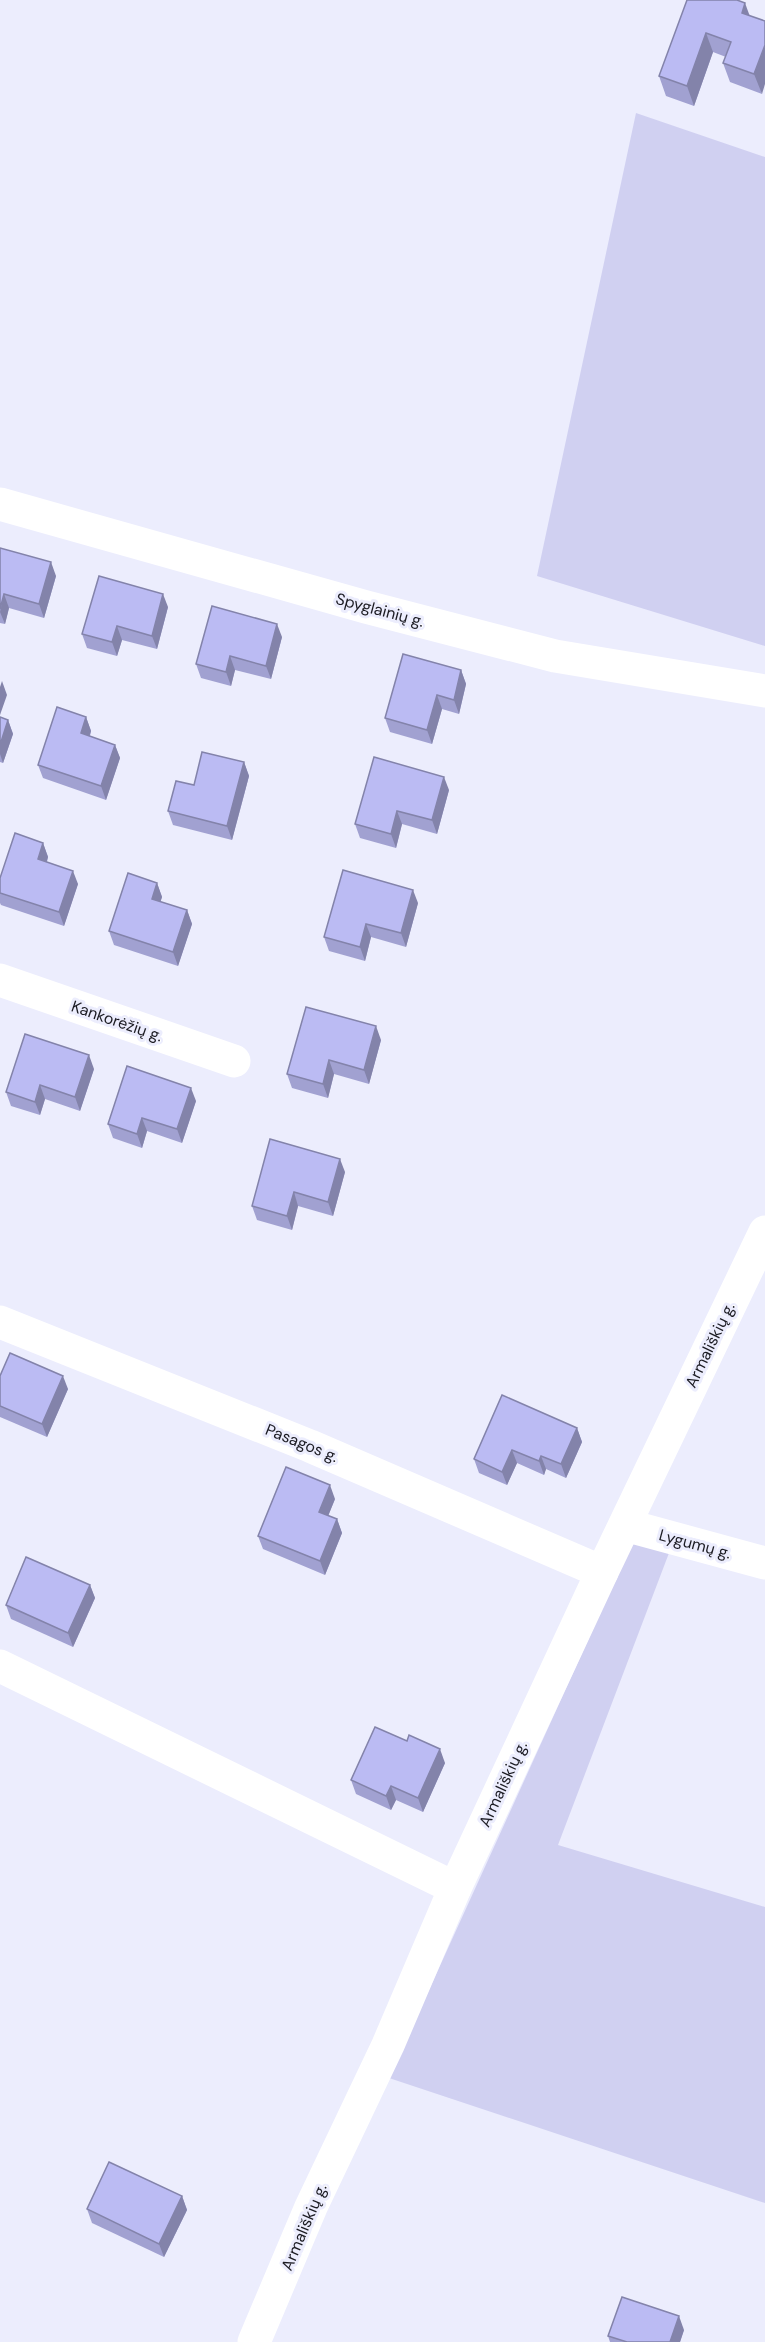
<svg xmlns="http://www.w3.org/2000/svg" width="765" height="2342" viewBox="0 0 765 2342" font-family="'DM Sans',sans-serif">
<style>
.green{fill:#d0d0f1}
.lines{fill:none;stroke-linecap:round;stroke-linejoin:round}
.minor{stroke:#fff;stroke-width:33}
.wall{fill:#a1a1d1}
.shaded-wall{fill:#8383aa}
.building{fill:#bbbbf3;stroke:#8383aa;stroke-width:1.5}
.labels{text-anchor:middle;dominant-baseline:central;stroke-width:6;stroke-linejoin:round;paint-order:stroke}
.street-label{font-size:16px;fill:#1b1b22;stroke:#ecedfd}
</style>
<rect width="100%" height="100%" fill="#ecedfd"/>
<!-- green -->
<g class="green">
<polygon points="636,113 765,157 765,646 537,576"/>
<polygon points="634,1539 669,1553 558,1845 765,1907 765,2203 389,2078"/>
</g>
<g class="lines">
<!-- minor -->
<g class="minor">
<polyline points="0,504 366,607 555,656 765,691"/>
<polyline points="0,980 234,1061"/>
<polyline points="0,1322 310,1446 602,1572"/>
<polyline points="625,1525 765,1563"/>
<polyline points="0,1666 455,1888"/>
<polyline points="254,2342 311,2207 388,2045 455,1888 602,1572 765,1232"/>
</g>
</g>
<!-- wall -->
<g class="wall">
<polygon points="737,0 762,94 730,82 723,63 726,57 713,52 694,106 666,96 659,76"/>
<polygon points="0,548 56,576 44,618 9,608 5,624 0,623"/>
<polygon points="168,607 157,649 122,640 117,656 87,648 82,634"/>
<polygon points="282,637 271,679 235,670 231,686 201,678 196,664"/>
<polygon points="461,670 466,684 459,714 442,709 432,744 390,732 385,718"/>
<polygon points="0,717 8,720 13,734 3,763 0,762"/>
<polygon points="86,717 91,731 90,736 115,745 120,758 106,800 43,778 38,765"/>
<polygon points="244,762 249,776 232,840 173,825 168,811"/>
<polygon points="449,790 437,834 402,824 396,848 360,838 355,824"/>
<polygon points="43,843 48,857 47,862 78,884 64,926 1,905 0,903 0,893"/>
<polygon points="157,883 162,897 160,902 187,910 192,924 178,966 114,945 109,931"/>
<polygon points="418,903 406,947 371,937 365,961 329,951 324,937"/>
<polygon points="381,1040 369,1084 334,1074 328,1098 292,1088 287,1074"/>
<polygon points="94,1069 80,1111 45,1099 40,1115 11,1106 6,1092"/>
<polygon points="196,1101 182,1143 147,1131 142,1148 113,1138 108,1124"/>
<polygon points="345,1172 333,1216 298,1206 292,1230 257,1220 252,1206"/>
<polygon points="0,1376 68,1389 47,1437 0,1417"/>
<polygon points="577,1428 582,1442 566,1478 546,1469 544,1475 517,1463 507,1485 479,1473 474,1459"/>
<polygon points="335,1499 328,1516 337,1519 342,1533 325,1575 263,1549 258,1536"/>
<polygon points="90,1585 95,1598 73,1647 11,1619 6,1605"/>
<polygon points="407,1741 445,1763 423,1812 396,1800 391,1810 356,1794 351,1780"/>
<polygon points="182,2196 187,2210 164,2257 92,2223 87,2209"/>
<polygon points="684,2330 680,2342 610,2342 608,2336"/>
</g>
<!-- shaded-wall -->
<g class="shaded-wall">
<polygon points="745,3 752,22 742,13"/>
<polygon points="706,33 713,52 694,106 687,86"/>
<polygon points="765,45 765,84 762,94 754,74"/>
<polygon points="51,562 56,576 44,618 39,604"/>
<polygon points="4,594 9,608 5,624 0,612"/>
<polygon points="163,594 168,607 157,649 152,636"/>
<polygon points="277,624 282,637 271,679 266,666"/>
<polygon points="117,626 122,640 117,656 112,642"/>
<polygon points="230,656 235,670 231,686 226,672"/>
<polygon points="461,670 466,684 459,714 454,700"/>
<polygon points="2,681 7,695 0,715 0,687"/>
<polygon points="437,695 442,709 432,744 427,730"/>
<polygon points="86,717 91,731 86,747 81,733"/>
<polygon points="8,720 13,734 3,763 0,754 0,745"/>
<polygon points="115,745 120,758 106,800 101,786"/>
<polygon points="244,762 249,776 232,840 227,826"/>
<polygon points="444,777 449,790 437,834 432,820"/>
<polygon points="397,811 402,824 396,848 391,834"/>
<polygon points="43,843 48,857 43,873 38,859"/>
<polygon points="73,871 78,884 64,926 59,912"/>
<polygon points="157,883 162,897 157,913 152,899"/>
<polygon points="413,890 418,903 406,947 401,933"/>
<polygon points="187,910 192,924 178,966 173,952"/>
<polygon points="366,924 371,937 365,961 360,947"/>
<polygon points="376,1026 381,1040 369,1084 364,1070"/>
<polygon points="89,1055 94,1069 80,1111 75,1097"/>
<polygon points="329,1060 334,1074 328,1098 323,1084"/>
<polygon points="40,1085 45,1099 40,1115 35,1102"/>
<polygon points="191,1088 196,1101 182,1143 177,1129"/>
<polygon points="142,1118 147,1131 142,1148 137,1134"/>
<polygon points="340,1159 345,1172 333,1216 328,1202"/>
<polygon points="294,1192 298,1206 292,1230 287,1216"/>
<polygon points="63,1376 68,1389 47,1437 42,1424"/>
<polygon points="577,1428 582,1442 566,1478 561,1464"/>
<polygon points="512,1450 517,1463 507,1485 502,1472"/>
<polygon points="541,1456 546,1469 544,1475 539,1461"/>
<polygon points="330,1485 335,1499 324,1526 319,1512"/>
<polygon points="337,1519 342,1533 325,1575 320,1561"/>
<polygon points="90,1585 95,1598 73,1647 68,1633"/>
<polygon points="440,1749 445,1763 423,1812 418,1798"/>
<polygon points="391,1786 396,1800 391,1810 386,1796"/>
<polygon points="182,2196 187,2210 164,2257 159,2244"/>
<polygon points="679,2316 684,2330 680,2342 670,2342"/>
</g>
<!-- building -->
<g class="building">
<polygon points="687,0 737,0 745,3 742,13 765,21 765,45 754,74 723,63 731,42 706,33 687,86 659,76"/>
<polygon points="0,548 51,562 39,604 4,594 0,609"/>
<polygon points="99,576 163,594 152,636 117,626 112,642 82,634"/>
<polygon points="212,606 277,624 266,666 230,656 226,672 196,664"/>
<polygon points="403,654 461,670 454,700 437,695 427,730 385,718"/>
<polygon points="57,707 86,717 81,733 115,745 101,786 38,765"/>
<polygon points="0,717 8,720 0,745"/>
<polygon points="202,752 244,762 227,826 168,811 176,781 194,785"/>
<polygon points="374,757 444,777 432,820 397,811 391,834 355,824"/>
<polygon points="15,833 43,843 38,859 73,871 59,912 0,893 0,878"/>
<polygon points="343,870 413,890 401,933 366,924 360,947 324,937"/>
<polygon points="128,873 157,883 152,899 187,910 173,952 109,931"/>
<polygon points="306,1007 376,1026 364,1070 329,1060 323,1084 287,1074"/>
<polygon points="25,1034 89,1055 75,1097 40,1085 35,1102 6,1092"/>
<polygon points="127,1066 191,1088 177,1129 142,1118 137,1134 108,1124"/>
<polygon points="270,1139 340,1159 328,1202 294,1192 287,1216 252,1206"/>
<polygon points="10,1353 63,1376 42,1424 0,1406 0,1376"/>
<polygon points="502,1395 577,1428 561,1464 541,1456 539,1461 512,1450 502,1472 474,1459"/>
<polygon points="286,1467 330,1485 319,1512 337,1519 320,1561 258,1536"/>
<polygon points="26,1557 90,1585 68,1633 6,1605"/>
<polygon points="375,1727 407,1741 409,1735 440,1749 418,1798 391,1786 386,1796 351,1780"/>
<polygon points="109,2162 182,2196 159,2244 87,2209"/>
<polygon points="622,2297 679,2316 670,2342 627,2342 608,2336"/>
</g>
<g class="labels">
<!-- street labels -->
<g class="street-label">
<text transform="translate(380 610) rotate(15)">Spyglainių g.</text>
<text transform="translate(117 1021) rotate(19)">Kankorėžių g.</text>
<text transform="translate(710 1345) rotate(-64)">Armališkių g.</text>
<text transform="translate(302 1443) rotate(22)">Pasagos g.</text>
<text transform="translate(695 1544) rotate(15)">Lygumų g.</text>
<text transform="translate(503 1784) rotate(-65)">Armališkių g.</text>
<text transform="translate(304 2227) rotate(-67)">Armališkių g.</text>
</g>
</g>
</svg>
